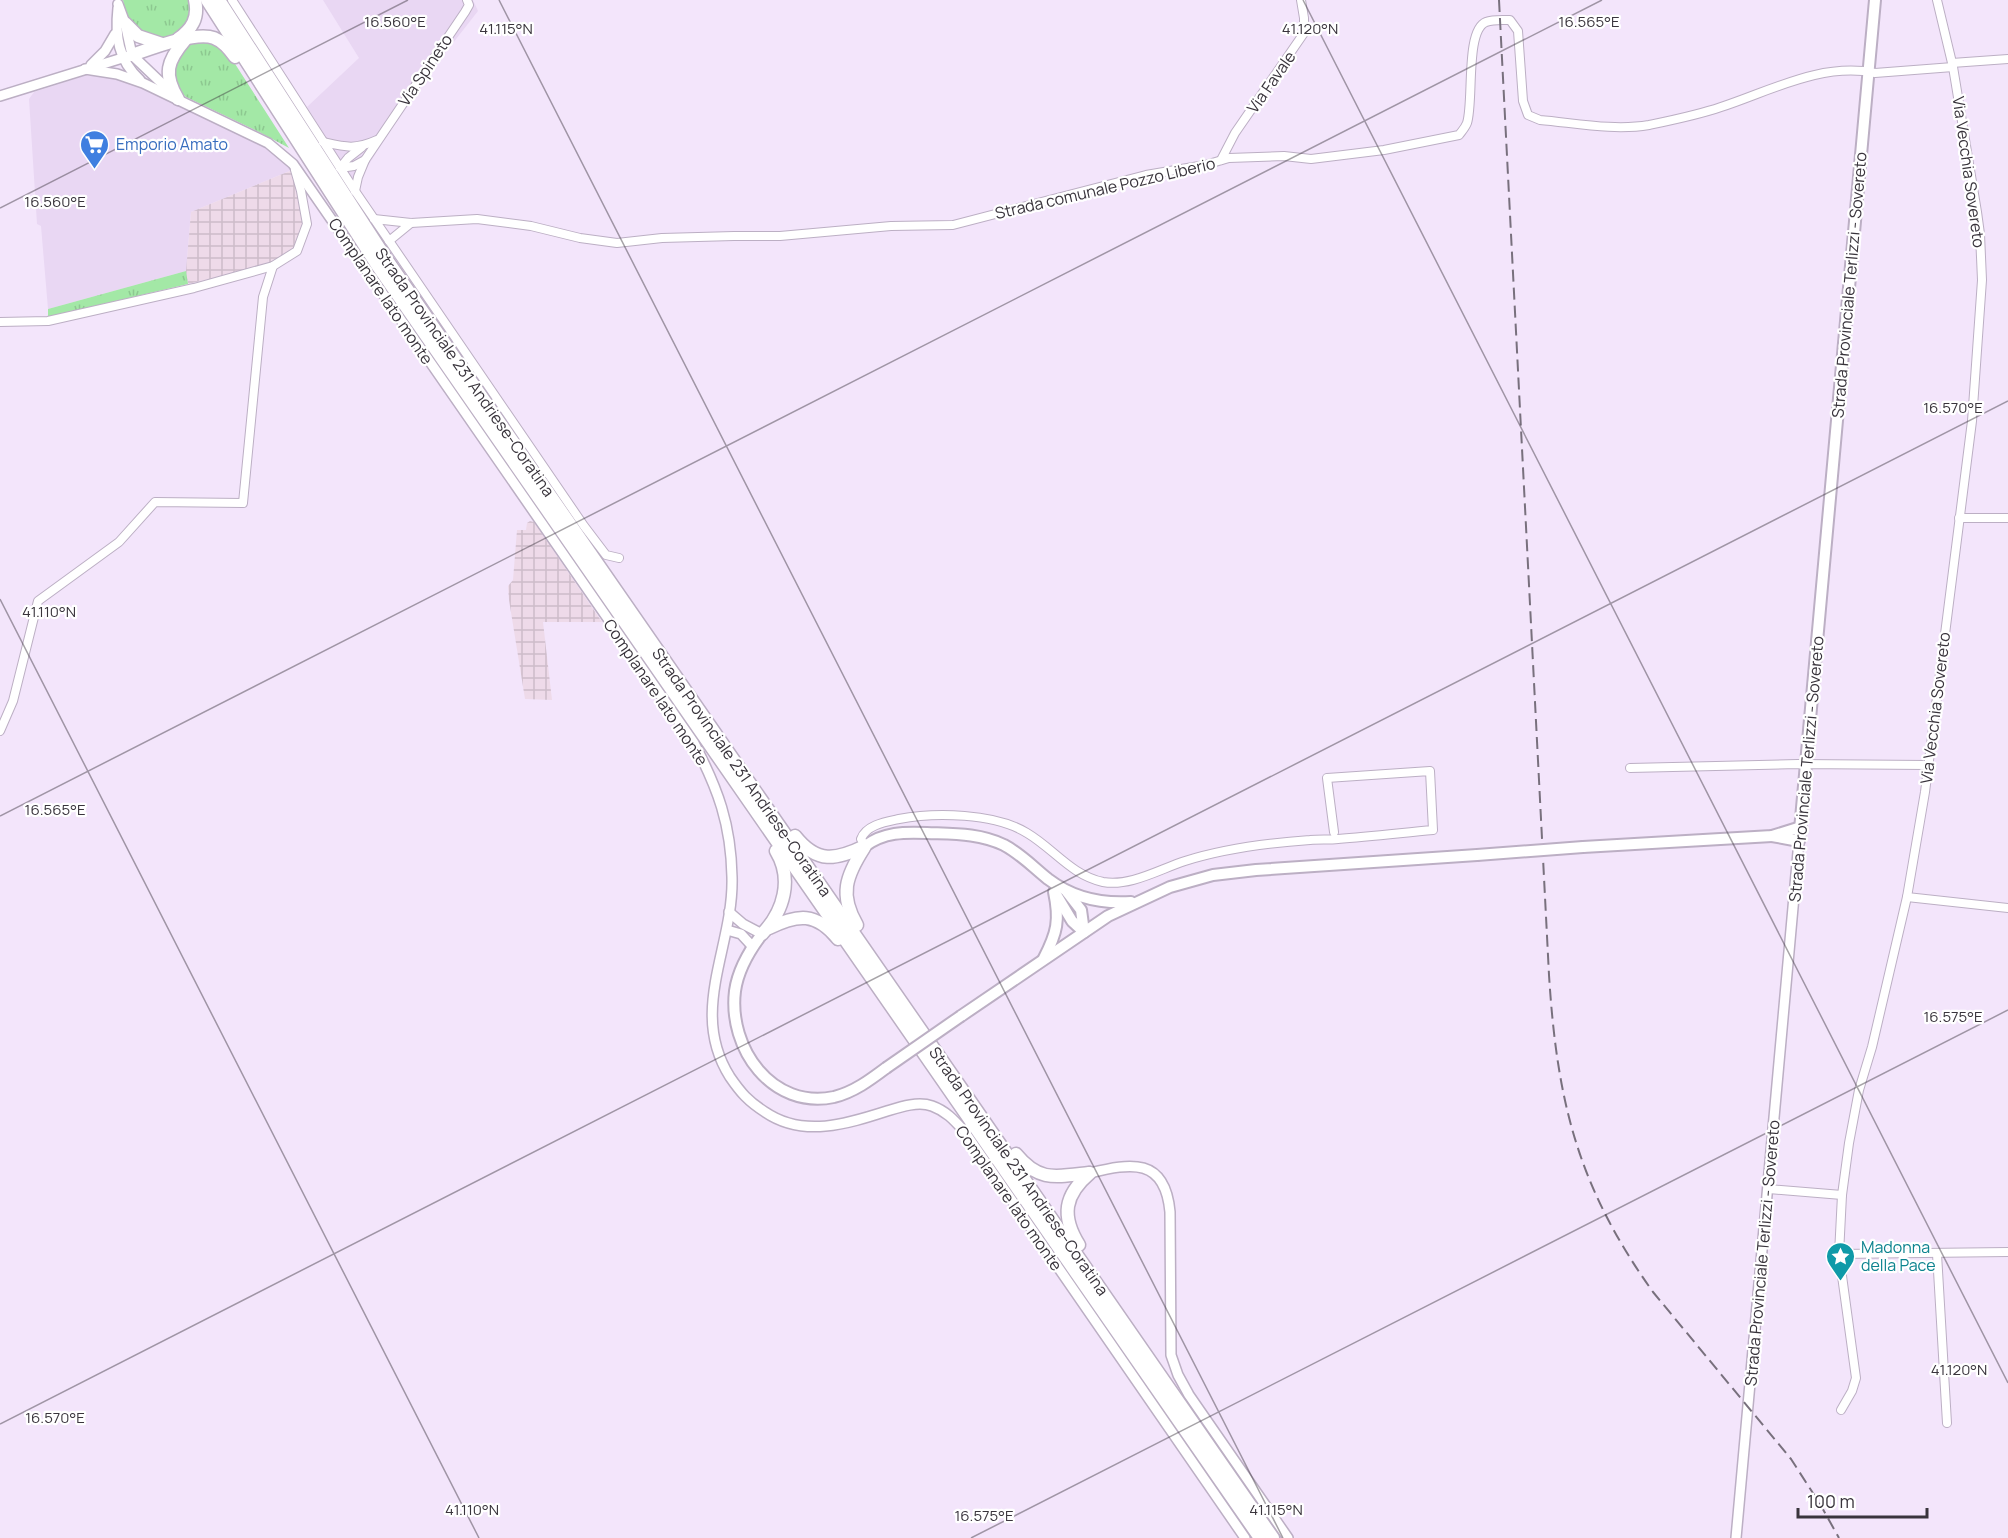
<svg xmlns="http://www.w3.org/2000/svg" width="2008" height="1538" viewBox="0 0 2008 1538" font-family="Manrope,sans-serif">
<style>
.built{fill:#e9d7f3}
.industrial{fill:url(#industrial-grid)}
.grass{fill:url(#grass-tufts)}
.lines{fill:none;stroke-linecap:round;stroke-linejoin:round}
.minor-casing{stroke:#bcafc4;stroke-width:10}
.tertiary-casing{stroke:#bcafc4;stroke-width:12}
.secondary-casing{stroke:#bcafc4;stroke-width:14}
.trunk-casing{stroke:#bcafc4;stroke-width:15}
.minor{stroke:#fff;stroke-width:8}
.tertiary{stroke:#fff;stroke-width:9}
.secondary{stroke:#fff;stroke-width:10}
.trunk{stroke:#fff;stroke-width:12}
.rail{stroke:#78707d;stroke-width:2;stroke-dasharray:12 6;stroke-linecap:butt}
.secondary-bridge-casing{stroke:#bcafc4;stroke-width:14;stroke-linecap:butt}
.secondary-bridge{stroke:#fff;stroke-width:10}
.ticks{fill:none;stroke:#39343c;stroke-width:1.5;stroke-opacity:0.45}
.labels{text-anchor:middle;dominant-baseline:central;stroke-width:4.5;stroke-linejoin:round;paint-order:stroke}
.street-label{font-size:16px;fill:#39343c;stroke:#fff}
.shop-label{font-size:16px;fill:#366cbe;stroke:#fff;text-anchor:start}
.culture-label{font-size:16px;fill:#0d838f;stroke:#fff;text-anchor:start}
.ticks-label{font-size:15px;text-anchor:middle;fill:#39343c;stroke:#fff;stroke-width:4.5;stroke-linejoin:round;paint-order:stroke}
</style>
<defs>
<pattern id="industrial-grid" width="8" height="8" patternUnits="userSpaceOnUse" patternTransform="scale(1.5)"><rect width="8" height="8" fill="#eedae9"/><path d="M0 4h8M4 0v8" fill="none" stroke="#cdbcc9"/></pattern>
<pattern id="grass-tufts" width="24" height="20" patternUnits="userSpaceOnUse" patternTransform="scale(1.5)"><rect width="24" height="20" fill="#a3e8a6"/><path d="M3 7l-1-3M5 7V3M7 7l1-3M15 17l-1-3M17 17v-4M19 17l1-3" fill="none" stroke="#8dc890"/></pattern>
</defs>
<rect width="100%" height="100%" fill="#f3e5fb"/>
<!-- built -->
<g class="built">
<polygon points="323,0 473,0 478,11 413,94 361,177 359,190 307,107 359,58"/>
<polygon points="84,76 107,76 142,88 210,119 272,151 292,170 191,212 186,271 48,309 41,226 37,224 29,99 34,92"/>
</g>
<!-- industrial -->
<g class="industrial">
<polygon points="292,170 299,192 304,224 294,249 278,260 247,270 188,284 186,271 191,212"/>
<polygon points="530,521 534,522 602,622 543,622 552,700 525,699 509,600 508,586 513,580 517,530 526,530 527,523"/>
</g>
<!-- grass -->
<g class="grass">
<polygon points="123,0 190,0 191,20 184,29 172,36 159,38 146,37 127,19"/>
<path d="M206,41L219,46L230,56L289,148L261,133L186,97C169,82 174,74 177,54L191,43Z"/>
<polygon points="186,271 188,284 48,317 48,309"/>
</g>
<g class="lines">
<defs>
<g id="minor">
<polyline points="232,0 355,191 584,526 606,555 619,558"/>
<polyline points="1952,63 2008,59"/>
<path d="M323,142C345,147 355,150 377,140"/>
<polyline points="1221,160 1235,133 1304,33 1304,18 1301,0"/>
<polyline points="340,168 354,166 365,160 465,12 469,5 467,0"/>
<polyline points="340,168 348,158 362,147"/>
<polyline points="355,191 358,177 365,160"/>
<path d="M374,219L411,223L477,219L531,226L580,238L617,243L662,238L734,236H780L891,226L953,225L1146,175L1205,165L1229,158L1284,156L1311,159L1384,150L1459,135C1462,131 1465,128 1467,123C1474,102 1465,30 1486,22C1494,19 1502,20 1510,20L1518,31L1523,101L1528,115L1540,120C1575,123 1614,131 1649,125C1673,120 1698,115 1721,107C1770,91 1822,62 1875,73L1953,67"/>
<polyline points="389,241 411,223"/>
<polyline points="0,322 48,321 194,288 273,266 297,251 307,224 301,191 295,170"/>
<polyline points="1959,518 2008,518"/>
<polyline points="0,731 13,701 38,601 119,542 155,502 243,503 263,297 273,266"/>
<polyline points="1630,768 1798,764 1927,765"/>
<path d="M865,846L861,839C866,825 885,822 899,819C935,812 995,813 1027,833C1054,849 1071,875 1103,882C1130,887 1160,869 1185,861C1226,848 1268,843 1310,840C1319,839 1329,840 1338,839C1369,837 1401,833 1433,830L1430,771L1327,778L1334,832"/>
<polyline points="1907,897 2008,908"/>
<polyline points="1769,1189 1842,1195"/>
<polyline points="1839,1254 2008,1252"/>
<polyline points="1937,1254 1947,1423"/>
<polyline points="1841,1410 1852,1391 1856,1378 1839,1254 1842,1195 1849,1143 1859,1090 1872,1047 1907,897 1925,792 1972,421 1982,280 1980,234 1977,212 1953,67 1937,0"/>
</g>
<g id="tertiary">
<polyline points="118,4 125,23 132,55 173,94"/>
<path d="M118,8C115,36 118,60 140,80"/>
<polyline points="91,65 105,51 115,34"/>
<path d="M85,69L117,74L143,83L268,143L293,164L694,743C718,789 731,824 732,877C734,947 688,1011 730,1077C741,1093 748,1101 765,1112C803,1138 847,1124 887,1111C900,1107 918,1101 932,1106C946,1111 954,1120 964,1131L1245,1538"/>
<polyline points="0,96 132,55"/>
<polyline points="729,912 743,924 762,934"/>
<polyline points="727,930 741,934 753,947"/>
<path d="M1090,1173C1131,1163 1165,1157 1170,1212L1171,1355L1178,1375L1189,1395L1288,1538"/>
<polyline points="1736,1538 1799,841"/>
</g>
<g id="secondary">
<polyline points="1772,836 1799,841 1875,0"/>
<path d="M865,846C884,832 904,832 927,833C953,834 979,833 1004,845C1021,854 1033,867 1048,879C1073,898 1100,904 1131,902"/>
<polyline points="1583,847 1772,836 1801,827"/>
<polyline points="1067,892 1081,910 1084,932"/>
<polyline points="1057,896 1072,921 1084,932"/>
<path d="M762,934C749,951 738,969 735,991C728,1048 772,1110 834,1097C854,1092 870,1080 886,1068"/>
<path d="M1044,958C1057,933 1060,920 1054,892"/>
<polyline points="961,1016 1108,916 1170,887 1213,875 1256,870 1477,855"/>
</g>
<g id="trunk">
<polyline points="207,0 377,265 1260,1538"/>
<polyline points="219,0 387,260 1273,1538"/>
<polyline points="125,23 138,36 162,44"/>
<path d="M178,39C192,29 199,18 195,0"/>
<path d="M132,55C152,48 196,31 214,38C224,42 229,49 235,57"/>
<path d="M178,99C163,74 167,61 185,40"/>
<path d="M795,836C817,864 836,860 865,846"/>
<path d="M857,925C839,895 846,876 864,848"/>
<path d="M769,928C798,914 816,912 838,939"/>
<path d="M762,934C784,911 793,879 776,851"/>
<path d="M1016,1154C1039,1182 1055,1177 1089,1173"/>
<path d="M1079,1245C1061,1216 1064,1195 1090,1173"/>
</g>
</defs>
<!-- minor casing -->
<use href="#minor" class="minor-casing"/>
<!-- tertiary casing -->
<use href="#tertiary" class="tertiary-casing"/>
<!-- secondary casing -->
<use href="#secondary" class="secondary-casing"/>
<!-- trunk casing -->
<use href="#trunk" class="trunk-casing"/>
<!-- minor -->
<use href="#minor" class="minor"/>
<!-- tertiary -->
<use href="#tertiary" class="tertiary"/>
<!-- secondary -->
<use href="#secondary" class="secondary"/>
<!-- trunk -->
<use href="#trunk" class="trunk"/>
<!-- rail -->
<path class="rail" d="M1499,0L1549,975C1557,1102 1578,1187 1653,1292L1791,1459L1820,1504L1839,1538"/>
<defs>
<g id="secondary-bridge">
<polyline points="1477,855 1583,847"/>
<polyline points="886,1068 961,1016"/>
</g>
</defs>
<!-- secondary-bridge casing -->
<use href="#secondary-bridge" class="secondary-bridge-casing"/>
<!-- secondary-bridge -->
<use href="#secondary-bridge" class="secondary-bridge"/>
</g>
<!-- ticks -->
<path class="ticks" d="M499,0L1283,1538M1303,0L2008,1383M0,208L408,0M0,599L479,1538M0,816L1602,0M0,1424L2008,401M971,1538L2008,1010"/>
<!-- icons -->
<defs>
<symbol id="supermarket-pin" viewBox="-11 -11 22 30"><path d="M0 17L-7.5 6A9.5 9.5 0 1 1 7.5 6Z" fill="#3f7fe0" stroke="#fff"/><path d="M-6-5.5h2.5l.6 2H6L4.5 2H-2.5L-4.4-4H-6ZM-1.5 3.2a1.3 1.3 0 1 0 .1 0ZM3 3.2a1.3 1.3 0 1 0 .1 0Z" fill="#fff"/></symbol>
<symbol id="sight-pin" viewBox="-11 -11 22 30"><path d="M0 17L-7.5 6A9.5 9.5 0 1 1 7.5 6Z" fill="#0f9aa8" stroke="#fff"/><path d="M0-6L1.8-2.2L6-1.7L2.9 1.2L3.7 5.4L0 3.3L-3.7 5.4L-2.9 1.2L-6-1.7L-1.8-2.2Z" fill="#fff"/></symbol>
</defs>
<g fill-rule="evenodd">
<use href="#supermarket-pin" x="78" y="128" width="33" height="45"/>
<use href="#sight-pin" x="1824" y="1240" width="33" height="45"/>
</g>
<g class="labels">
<!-- street labels -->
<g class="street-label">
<text transform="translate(425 70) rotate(-56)">Via Spineto</text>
<text transform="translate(1271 82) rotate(-55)">Via Favale</text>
<text transform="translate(1969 172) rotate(82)">Via Vecchia Sovereto</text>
<text transform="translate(1105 188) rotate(-13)">Strada comunale Pozzo Liberio</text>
<text transform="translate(1849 285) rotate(-85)">Strada Provinciale Terlizzi - Sovereto</text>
<text transform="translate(381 291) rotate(56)">Complanare lato monte</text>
<text transform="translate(465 372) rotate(55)">Strada Provinciale 231 Andriese-Coratina</text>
<text transform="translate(656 692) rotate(56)">Complanare lato monte</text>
<text transform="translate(1935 708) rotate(-83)">Via Vecchia Sovereto</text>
<text transform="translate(1806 769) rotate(-85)">Strada Provinciale Terlizzi - Sovereto</text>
<text transform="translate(742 772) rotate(55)">Strada Provinciale 231 Andriese-Coratina</text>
<text transform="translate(1019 1171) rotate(55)">Strada Provinciale 231 Andriese-Coratina</text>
<text transform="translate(1009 1198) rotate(55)">Complanare lato monte</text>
<text transform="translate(1762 1253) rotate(-85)">Strada Provinciale Terlizzi - Sovereto</text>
</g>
<!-- shop labels -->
<g class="shop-label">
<text x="116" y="144">Emporio Amato</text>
</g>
<!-- culture labels -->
<g class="culture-label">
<text x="1861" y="1247">Madonna<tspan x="1861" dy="18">della Pace</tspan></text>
</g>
</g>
<g class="ticks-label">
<text x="395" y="27">16.560°E</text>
<text x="1589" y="27">16.565°E</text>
<text x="506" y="34">41.115°N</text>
<text x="1310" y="34">41.120°N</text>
<text x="55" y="207">16.560°E</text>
<text x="1953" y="413">16.570°E</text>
<text x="49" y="617">41.110°N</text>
<text x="55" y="815">16.565°E</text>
<text x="1953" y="1022">16.575°E</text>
<text x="1959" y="1375">41.120°N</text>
<text x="55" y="1423">16.570°E</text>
<text x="472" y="1515">41.110°N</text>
<text x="1276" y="1515">41.115°N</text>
<text x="984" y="1521">16.575°E</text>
</g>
<!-- scale -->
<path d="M1798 1508v9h129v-9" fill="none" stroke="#39343c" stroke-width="3"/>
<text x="1807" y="1508" font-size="18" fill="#39343c" stroke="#ffffff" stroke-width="4.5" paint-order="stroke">100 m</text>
</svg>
